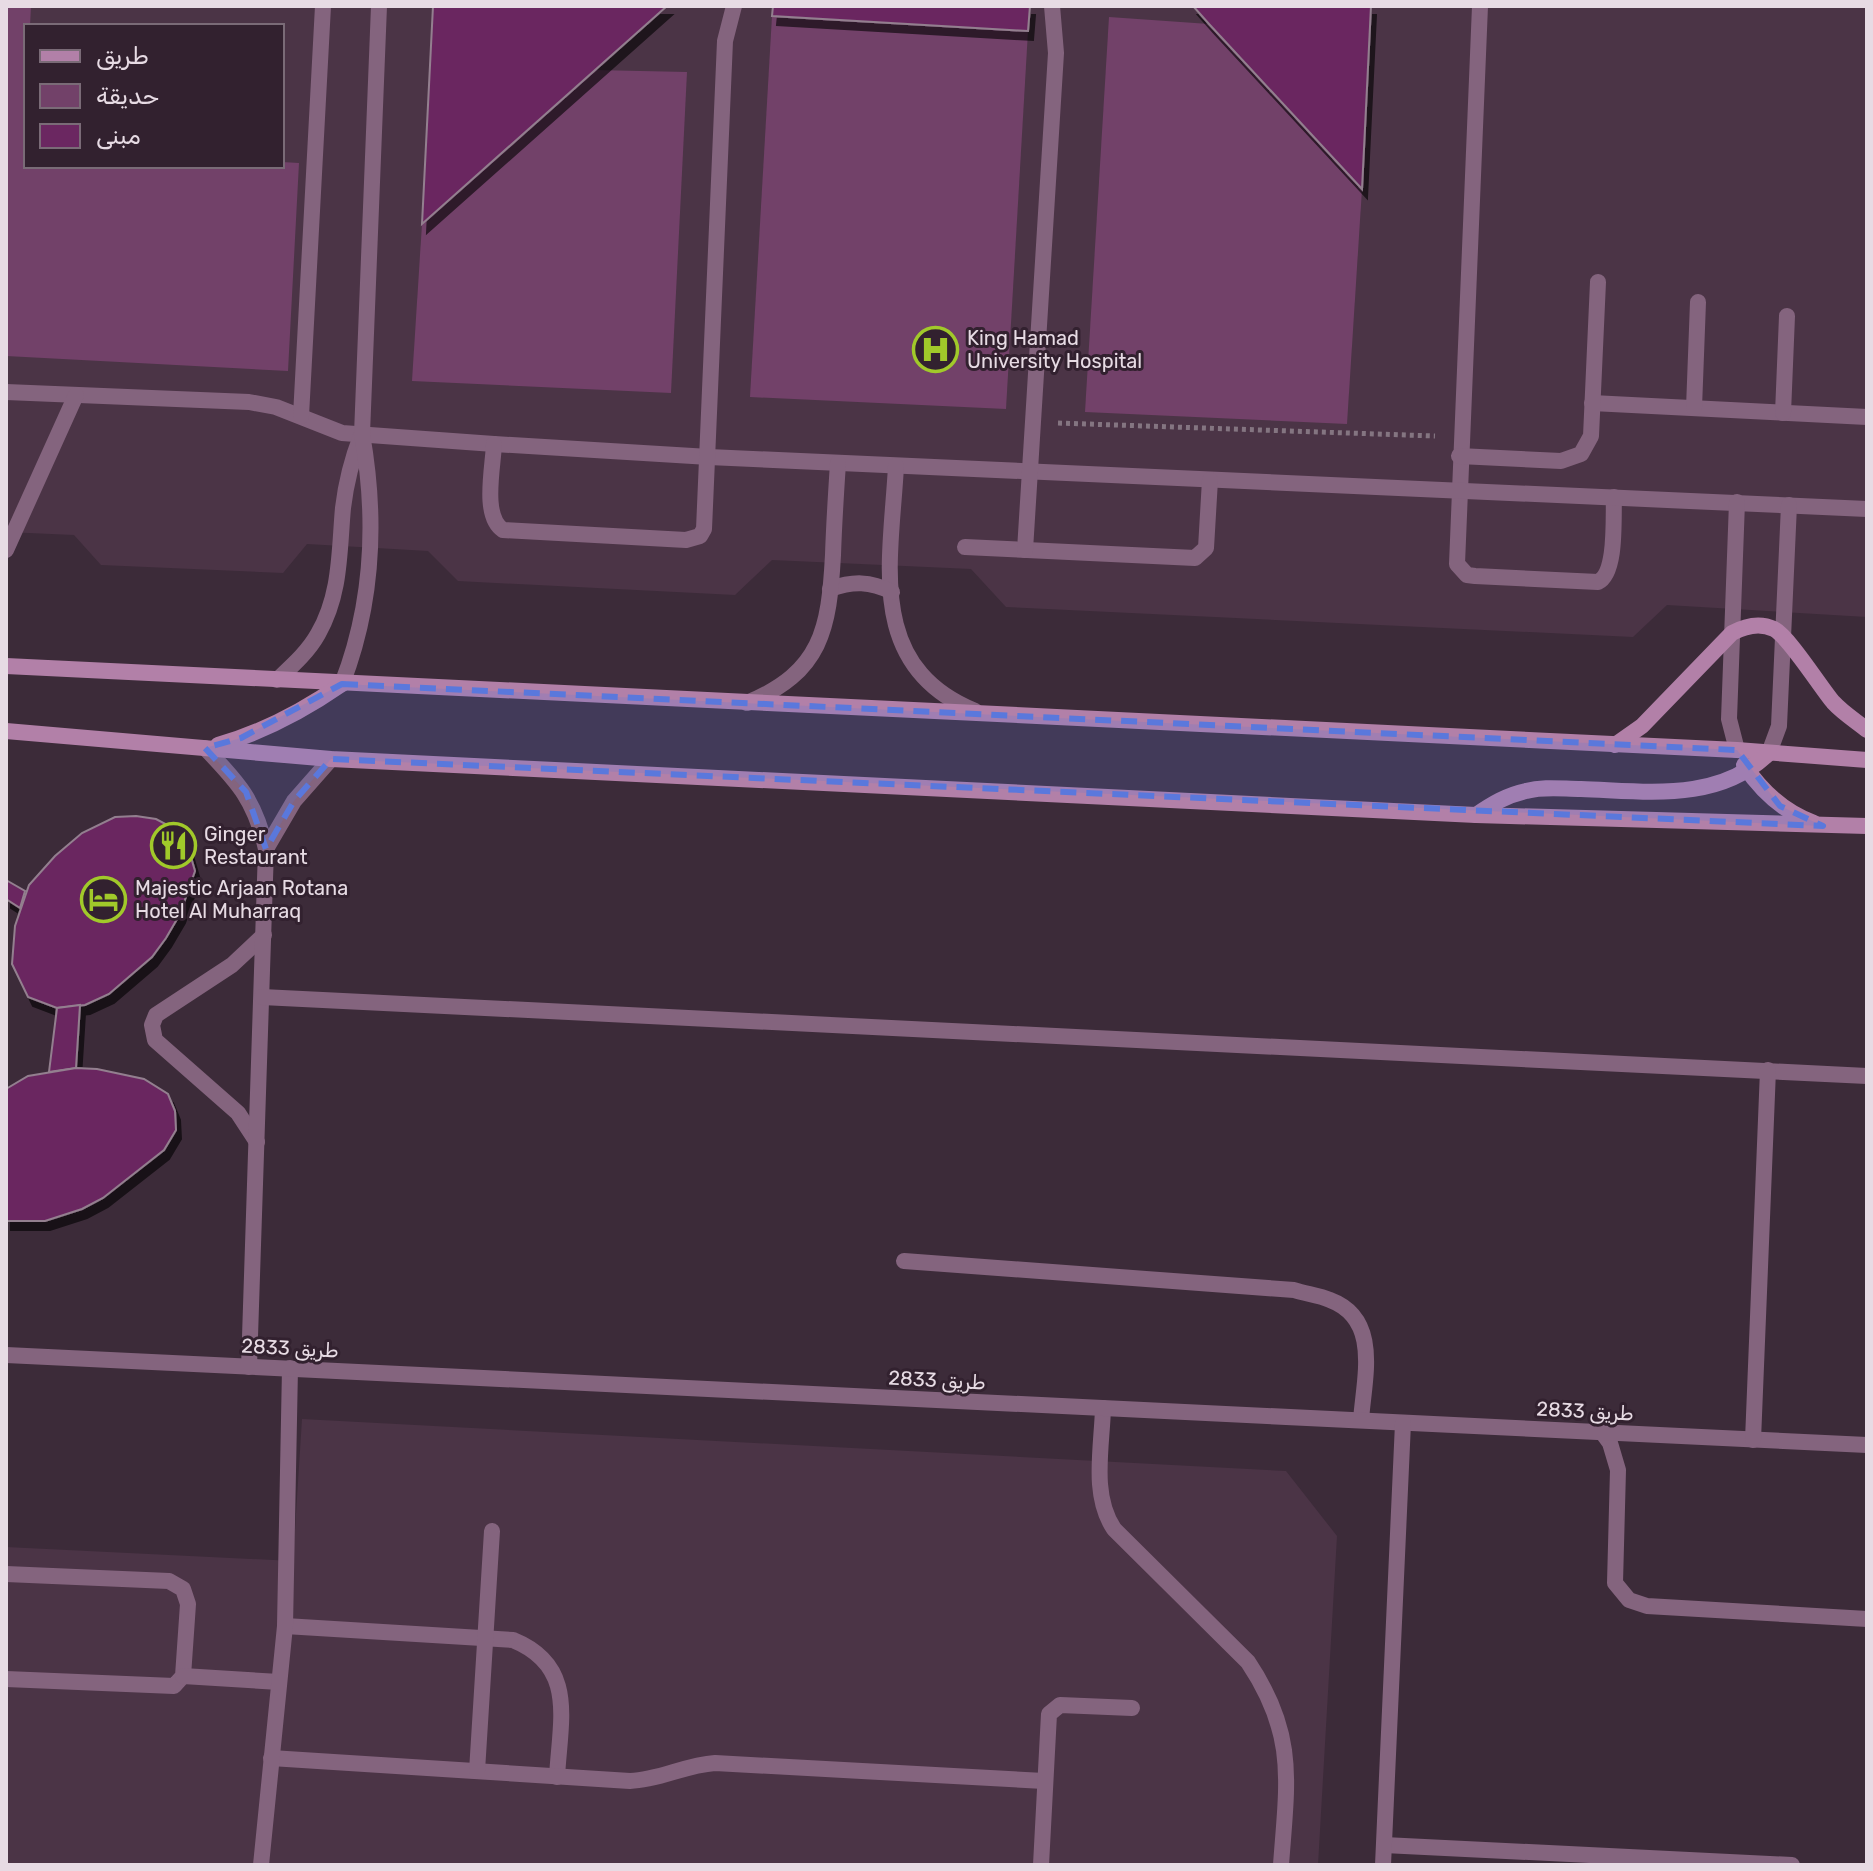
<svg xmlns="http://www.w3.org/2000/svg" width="1873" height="1871" viewBox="0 0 1873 1871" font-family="Rubik,Vazirmatn,sans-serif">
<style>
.built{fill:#4b3446;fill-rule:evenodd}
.green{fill:#724169}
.building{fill:#6b2761;stroke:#937f8f;stroke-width:2;filter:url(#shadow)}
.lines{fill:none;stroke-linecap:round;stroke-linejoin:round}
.path{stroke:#847581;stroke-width:5;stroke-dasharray:4 4;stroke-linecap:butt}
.lane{stroke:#84647e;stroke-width:16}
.street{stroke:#84647e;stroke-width:16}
.secondary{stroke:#b280a8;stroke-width:16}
.marked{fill:#5a78dc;fill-opacity:0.2;stroke:#5a78dc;stroke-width:6;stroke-dasharray:16 10;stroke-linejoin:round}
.labels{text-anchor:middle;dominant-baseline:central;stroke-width:6;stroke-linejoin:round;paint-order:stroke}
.poi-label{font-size:20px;fill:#e7dbe4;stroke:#32212f;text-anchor:start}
.street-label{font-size:20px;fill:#e7dbe4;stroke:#32212f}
</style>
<defs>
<filter id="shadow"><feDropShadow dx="5" dy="9" stdDeviation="0" flood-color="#0009"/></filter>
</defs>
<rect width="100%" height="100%" fill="#3c2b39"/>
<!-- built -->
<g class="built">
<path d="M6,6H1867V617L1667,605L1633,637L1006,607L971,569L772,560L735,595L458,581L428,551L307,544L283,573L101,565L74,535L6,532ZM26,26H282V166H26Z"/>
<polygon points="302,1419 1286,1471 1337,1536 1318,1865 6,1865 6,1547 293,1561"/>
</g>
<!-- green -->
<g class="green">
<polygon points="6,6 31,6 30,26 26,26 26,166 282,166 282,162 299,163 288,371 6,356"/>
<polygon points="772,16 1028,31 1006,409 750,397"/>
<polygon points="1109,17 1209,24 1362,189 1347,424 1085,412"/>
<polygon points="595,70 687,72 671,393 412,381 422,224"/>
</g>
<!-- building -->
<g class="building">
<polygon points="433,6 667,6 422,224"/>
<polygon points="773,6 1030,6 1028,31 772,16"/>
<polygon points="1193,6 1371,6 1362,189 1209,24"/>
<polygon points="136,816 156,819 175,829 188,847 195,871 180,914 166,938 152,957 109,994 85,1005 57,1008 28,997 12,964 15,926 29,885 55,856 82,833 115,817"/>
<polygon points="6,880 25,891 20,908 6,899"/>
<polygon points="80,1005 76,1068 49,1072 57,1008"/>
<polygon points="76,1068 97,1069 144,1079 168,1094 175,1111 176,1130 164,1150 103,1198 82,1209 45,1221 6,1221 6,1089 28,1076"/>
</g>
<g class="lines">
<!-- path -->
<polyline class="path" points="1058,423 1435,436"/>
<!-- lane -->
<g class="lane">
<path d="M1480,6L1457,564L1467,575L1475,576L1598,582C1617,573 1613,518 1614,497"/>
<polyline points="6,392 249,402 276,407 342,433 494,444 709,457 1867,509"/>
<polyline points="1592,403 1867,417"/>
<polyline points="1694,408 1698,302"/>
<polyline points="1783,413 1787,316"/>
<polyline points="301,416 323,6"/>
<path d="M494,444C493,468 482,516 503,530L686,540L700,536L704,529L725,41L734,6"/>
<polyline points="1459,456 1561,461 1581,454 1591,436 1598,282"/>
<path d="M896,466C891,561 865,666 975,711"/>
<polyline points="965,547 1195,558 1206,548 1210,480"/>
<polyline points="6,550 76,395"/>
<polyline points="1025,550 1056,53 1052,6"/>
<path d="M830,589C853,581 870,581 892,592"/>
<path d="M277,680C292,666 308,652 318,634C341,594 339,552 343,508C346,483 352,459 361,436"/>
<path d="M342,684C373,604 377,519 362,434L379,6"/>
<path d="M747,703C822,672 829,629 833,555C834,524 836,493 838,463"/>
<polyline points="1737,750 1729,719 1737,502"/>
<polyline points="1769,753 1779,726 1789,505"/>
<polyline points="257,1142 238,1113 155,1040 152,1025 156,1015 232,965 264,935"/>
<path d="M904,1261L1294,1290C1306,1294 1319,1295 1330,1300C1381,1319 1364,1378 1361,1420"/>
<path d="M1103,1408C1102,1447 1091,1495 1114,1529L1248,1662C1297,1735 1287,1782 1281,1865"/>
<polyline points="1602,1432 1610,1443 1618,1470 1615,1583 1629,1600 1647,1606 1867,1619"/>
<polyline points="6,1574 169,1581 183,1589 188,1604 183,1676 174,1686 6,1679"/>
<path d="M285,1626L513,1640C577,1666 560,1720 557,1777"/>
<polyline points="183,1676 279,1682"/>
<path d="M271,1758L630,1781C660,1780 685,1765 715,1763L1044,1781"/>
<polyline points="477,1771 492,1531"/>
<polyline points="1384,1845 1792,1865"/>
<polyline points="261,1865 285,1626 290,1368"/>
<polyline points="1041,1865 1049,1714 1060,1705 1132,1708"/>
</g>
<!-- street -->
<g class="street">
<path d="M205,748C239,783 255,801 266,849L249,1367"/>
<polyline points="266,849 294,801 331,759"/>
<polyline points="262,997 1867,1076"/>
<polyline points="6,1355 1867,1445"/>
<polyline points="1753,1440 1768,1070"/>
<polyline points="1383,1865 1403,1423"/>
</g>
<!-- secondary -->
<g class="secondary">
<polyline points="6,666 1737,750 1867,760"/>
<polyline points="6,731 331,759 1476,815 1867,826"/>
<path d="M218,745C264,732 303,711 342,684"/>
<path d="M1615,745L1642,726L1732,633C1745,626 1759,622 1774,629C1789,637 1819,685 1833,702C1843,713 1856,721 1867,730"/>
<path d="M1744,765C1762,792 1784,812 1814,823"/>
<path d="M1476,815C1492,804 1507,795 1526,791C1544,786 1563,789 1581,789C1646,791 1718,803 1769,753"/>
</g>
</g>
<!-- marked area -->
<path class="marked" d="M342,684L1737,750L1780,806L1823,826L331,759L294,801L266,849L246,792L205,748L241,738Z"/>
<!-- icons -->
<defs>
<symbol id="hospital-ring" viewBox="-11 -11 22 22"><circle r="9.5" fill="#32212f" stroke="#a1c92a" stroke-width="1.5"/><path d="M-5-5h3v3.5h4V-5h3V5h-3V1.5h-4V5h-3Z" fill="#a1c92a"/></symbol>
<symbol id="restaurant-ring" viewBox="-11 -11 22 22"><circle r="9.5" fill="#32212f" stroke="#a1c92a" stroke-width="1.5"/><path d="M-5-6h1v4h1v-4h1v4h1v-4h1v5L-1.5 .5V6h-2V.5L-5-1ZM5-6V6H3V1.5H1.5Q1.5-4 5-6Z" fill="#a1c92a"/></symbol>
<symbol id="hotel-ring" viewBox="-11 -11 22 22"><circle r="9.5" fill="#32212f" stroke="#a1c92a" stroke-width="1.5"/><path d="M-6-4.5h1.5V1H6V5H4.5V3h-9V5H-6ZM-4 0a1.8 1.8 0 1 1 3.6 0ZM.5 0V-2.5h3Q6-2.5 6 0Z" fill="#a1c92a"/></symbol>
</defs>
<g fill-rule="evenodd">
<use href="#hospital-ring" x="910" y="324" width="51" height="51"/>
<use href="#restaurant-ring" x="148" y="820" width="51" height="51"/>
<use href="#hotel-ring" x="78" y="874" width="51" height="51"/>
</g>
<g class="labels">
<!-- poi labels -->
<g class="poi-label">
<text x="967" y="338">King Hamad<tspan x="967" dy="23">University Hospital</tspan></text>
<text x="204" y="834">Ginger<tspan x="204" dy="23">Restaurant</tspan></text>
<text x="135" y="888">Majestic Arjaan Rotana<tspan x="135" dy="23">Hotel Al Muharraq</tspan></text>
</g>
<!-- street labels -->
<g class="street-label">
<text transform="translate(290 1348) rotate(3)">طريق 2833</text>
<text transform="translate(937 1380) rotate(3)">طريق 2833</text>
<text transform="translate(1585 1411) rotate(3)">طريق 2833</text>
</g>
</g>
<!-- border -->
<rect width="1873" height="1871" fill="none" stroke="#e7dbe4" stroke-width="16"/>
<!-- legend -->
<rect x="24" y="24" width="260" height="144" fill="#32212f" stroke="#7a6b77" stroke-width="2"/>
<rect x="40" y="50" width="40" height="12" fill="#b280a8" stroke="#7a6b77" stroke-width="2"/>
<text x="96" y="64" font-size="24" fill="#e7dbe4">طريق</text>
<rect x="40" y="84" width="40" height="24" fill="#724169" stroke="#7a6b77" stroke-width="2"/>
<text x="96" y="104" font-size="24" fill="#e7dbe4">حديقة</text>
<rect x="40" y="124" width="40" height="24" fill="#6b2761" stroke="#7a6b77" stroke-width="2"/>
<text x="96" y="144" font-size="24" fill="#e7dbe4">مبنى</text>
</svg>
